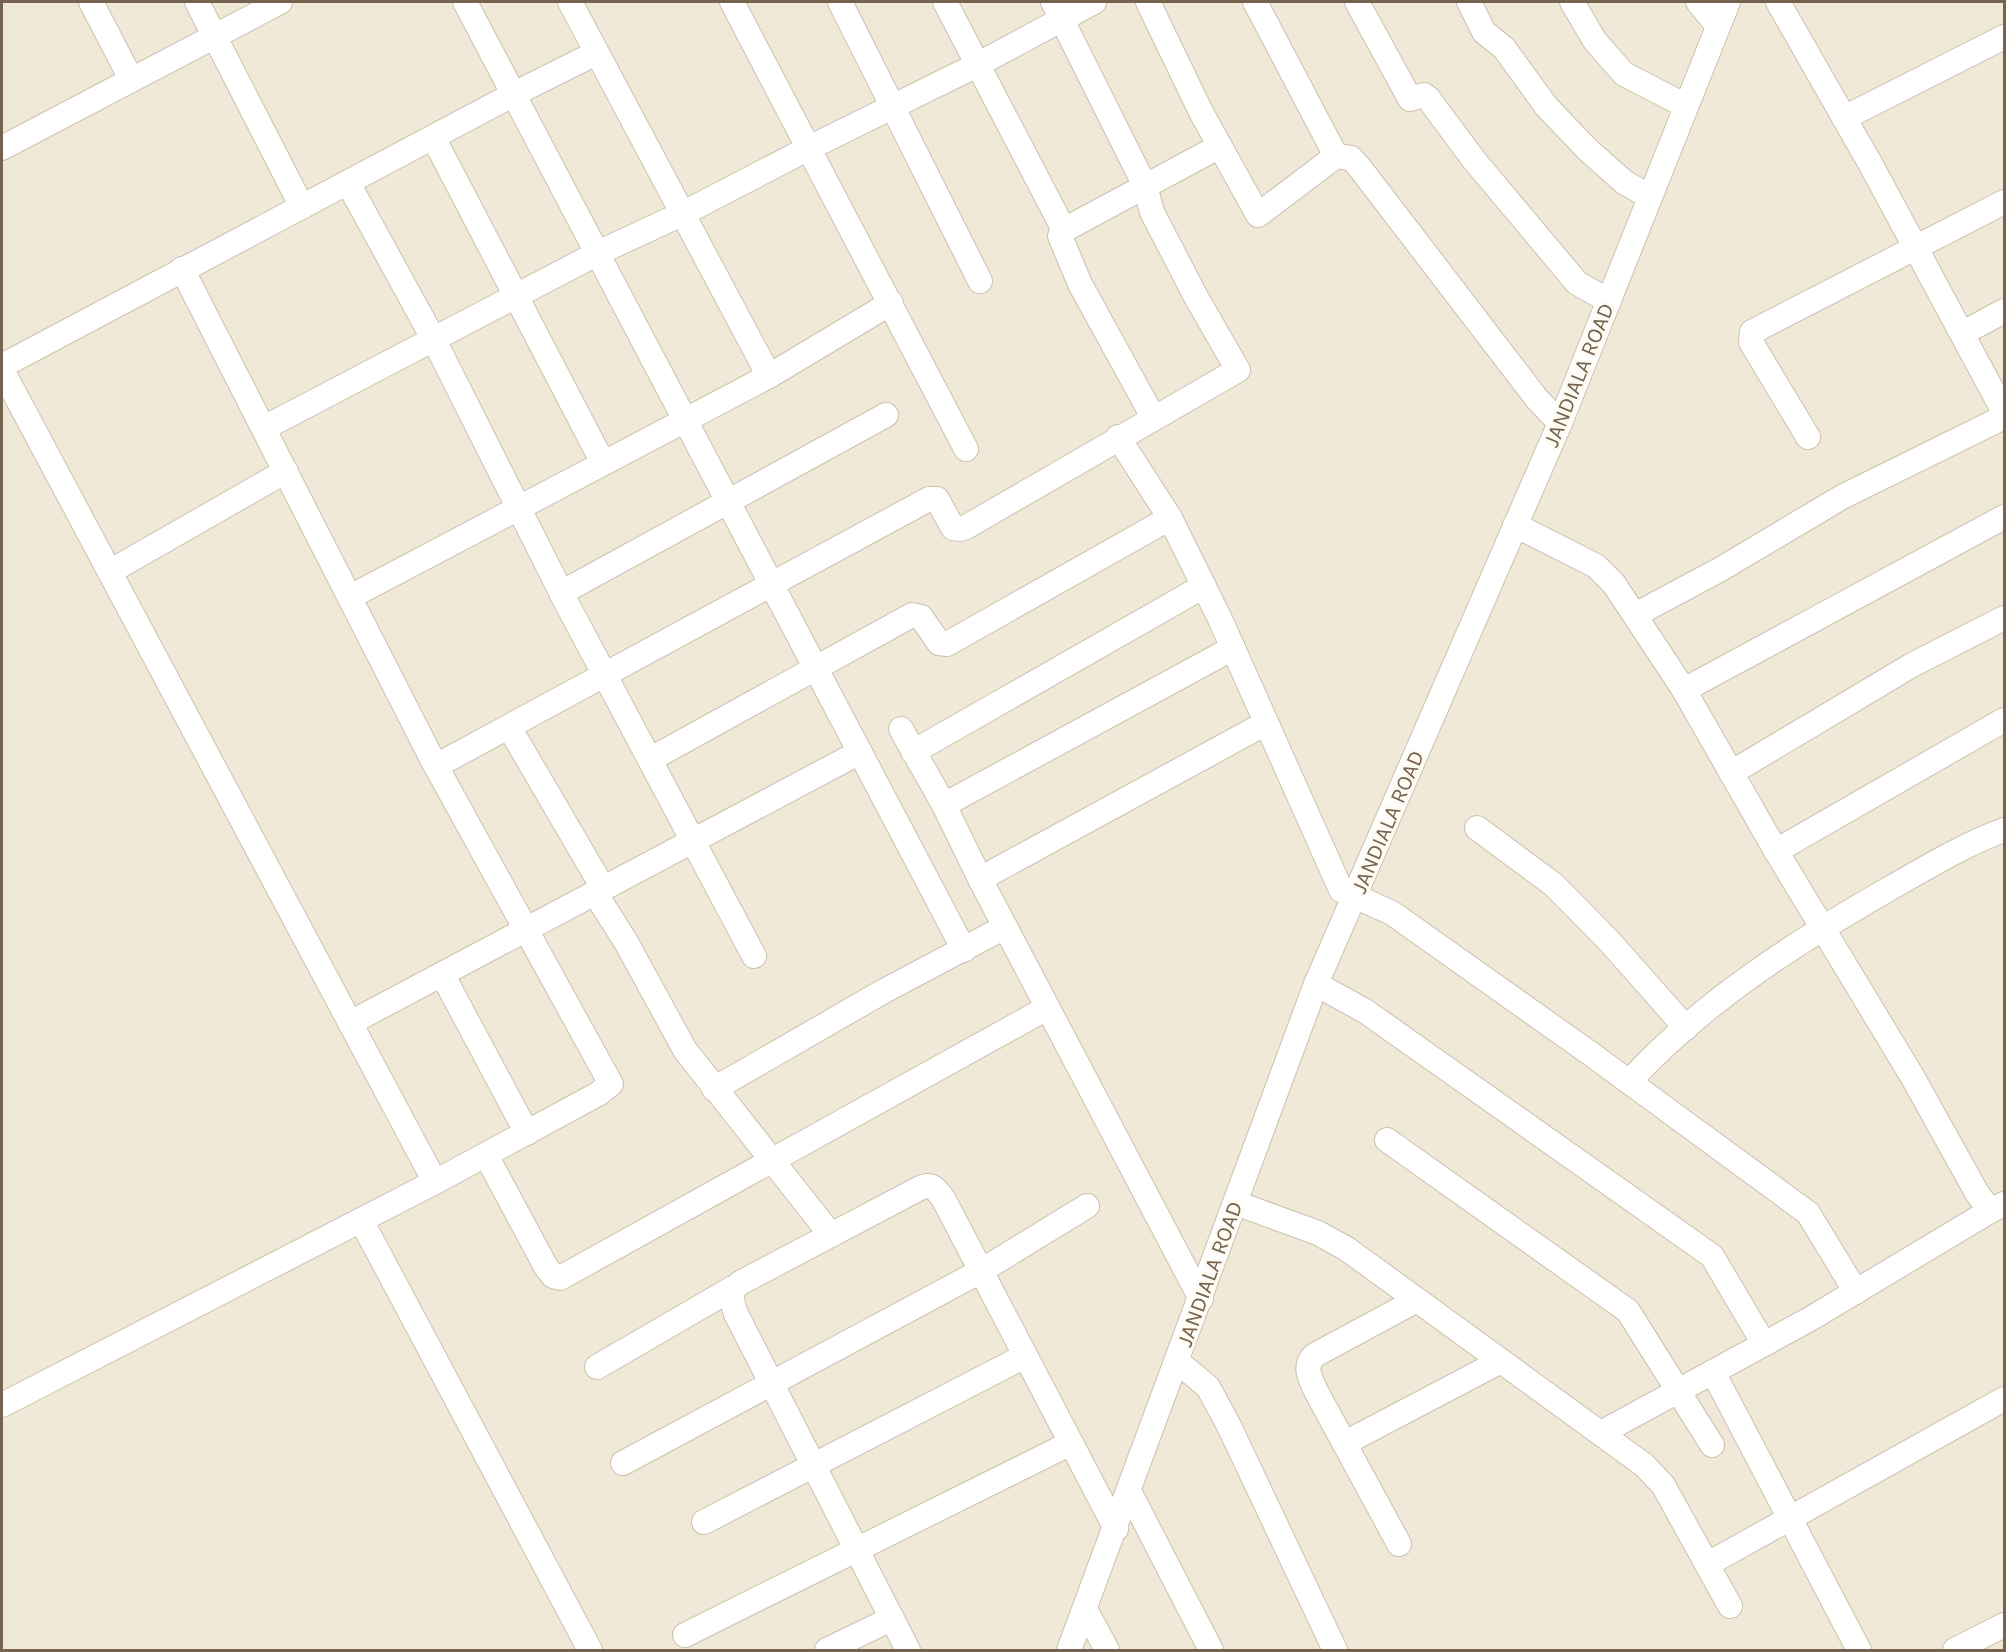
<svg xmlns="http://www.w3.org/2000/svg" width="2006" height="1652" viewBox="0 0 2006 1652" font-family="Karla,sans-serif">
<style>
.residential{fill:#f0e9d7}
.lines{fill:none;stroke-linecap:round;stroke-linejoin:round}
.minor-casing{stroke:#ccc0ae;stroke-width:26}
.minor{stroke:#fff;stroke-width:24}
.labels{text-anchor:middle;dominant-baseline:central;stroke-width:6;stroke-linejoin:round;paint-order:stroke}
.street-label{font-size:22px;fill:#76634f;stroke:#fefbf2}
</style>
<rect width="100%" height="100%" fill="#fcf8eb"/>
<!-- residential -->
<rect class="residential" x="2" y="2" width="2002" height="1648"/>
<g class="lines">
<defs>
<g id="minor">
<polyline points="91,2 131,79"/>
<polyline points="197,2 302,207"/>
<polyline points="465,2 964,950"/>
<polyline points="570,2 769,376"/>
<polyline points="732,2 966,449"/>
<polyline points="840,2 980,281"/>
<polyline points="945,2 1064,230"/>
<polyline points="1148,2 1201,112 1258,215 1336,156"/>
<polyline points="1255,2 1336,156 1351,158 1360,168 1537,399 1560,423"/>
<polyline points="1357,2 1410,99 1424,95 1428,98 1474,160 1577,283 1609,301"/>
<polyline points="1469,2 1484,32 1504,48 1546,106 1587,149 1624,182 1650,197"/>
<polyline points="1572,2 1595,41 1624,74 1686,106"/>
<polyline points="1698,2 1718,26"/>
<polyline points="1778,2 1871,165 2004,412"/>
<polyline points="1844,118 2004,37"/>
<polyline points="433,137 603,463"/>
<polyline points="2,148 280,2"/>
<polyline points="348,183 434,340 567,604 754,956"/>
<polyline points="1963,333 2004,311"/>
<polyline points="2,366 514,94 596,53"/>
<polyline points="2,370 435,1182"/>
<polyline points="1153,417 1080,284 1060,236 1064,230 1220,146"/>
<polyline points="264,428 598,253 684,213 809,148 977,65 1094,2"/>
<polyline points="1118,437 1170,518 1220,619 1341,890 1392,913 1591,1054 1808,1213 1856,1292"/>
<polyline points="1808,437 1751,342 1752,332 2004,202"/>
<polyline points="1515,525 1596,566 1614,584 1684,690 1776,851 1912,1076 1977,1193 1990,1211 2004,1204"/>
<polyline points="111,571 286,471"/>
<polyline points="561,593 886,415"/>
<polyline points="350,597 769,376 891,303"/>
<polyline points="1635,615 1721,569 1842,497 2004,417"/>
<polyline points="1684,690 2004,517"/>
<polyline points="509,727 603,888"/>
<polyline points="901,729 944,805 980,879 1201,1299"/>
<polyline points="913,752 1204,586"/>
<polyline points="651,759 912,615 921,617 939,643 947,644 1170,518"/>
<polyline points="436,766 929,499 937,499 953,528 960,529 966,527 1238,370 1196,297 1152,212 1145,186 1053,2"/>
<polyline points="1731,773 1912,665 2004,618"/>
<polyline points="944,805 1233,648"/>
<polyline points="1477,828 1554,885 1610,942 1686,1028"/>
<polyline points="1776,851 2004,720"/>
<polyline points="980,879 1266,723"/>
<polyline points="595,893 626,942 685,1050 831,1235"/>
<polyline points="442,974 527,1133"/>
<polyline points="1316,984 1365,1011 1712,1256 1764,1344"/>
<polyline points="350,1023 860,752"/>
<path d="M1629,1082C1701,1003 1795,943 1887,890C1926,868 1963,845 2004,830"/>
<polyline points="714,1089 884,991 1005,927"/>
<polyline points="1387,1140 1628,1311 1712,1445"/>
<polyline points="486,1155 546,1267 553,1276 560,1278 1047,1008"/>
<polyline points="1236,1203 1318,1233 1347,1249 1644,1465 1663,1485 1730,1606"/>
<polyline points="361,1220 590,1650"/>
<polyline points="1178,1362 1208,1387 1229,1426 1335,1650"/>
<polyline points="597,1367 733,1288"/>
<polyline points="1713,1372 1859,1650"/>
<polyline points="2,1405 435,1182 598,1094 611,1084 432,759 182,269"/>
<polyline points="1601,1433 1810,1319 1990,1211"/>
<polyline points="1345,1443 1501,1361"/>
<polyline points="623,1463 981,1271 1087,1206"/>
<polyline points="1129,1491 1211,1650"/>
<polyline points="704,1522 1025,1356"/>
<path d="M1399,1544L1317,1393C1311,1380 1302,1366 1315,1355L1417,1300"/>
<polyline points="1708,1564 2004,1399"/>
<polyline points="1085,1609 1107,1650"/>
<polyline points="685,1635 1071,1443"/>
<polyline points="827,1650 891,1619"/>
<path d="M908,1650L736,1314C732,1301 728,1292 740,1283L920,1188C932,1182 937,1190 944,1200L1116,1529"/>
<polyline points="1069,1650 1316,984 1560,423 1728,2"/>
<polyline points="1955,1650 2004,1625"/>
</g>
</defs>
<!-- minor casing -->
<use href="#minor" class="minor-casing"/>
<!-- minor -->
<use href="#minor" class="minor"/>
</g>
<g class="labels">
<!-- street labels -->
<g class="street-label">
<text transform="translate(1579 375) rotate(-68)">JANDIALA ROAD</text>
<text transform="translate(1388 822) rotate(-67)">JANDIALA ROAD</text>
<text transform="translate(1210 1274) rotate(-70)">JANDIALA ROAD</text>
</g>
</g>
<!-- border -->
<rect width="2006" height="1652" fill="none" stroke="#76634f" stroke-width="6"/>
</svg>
